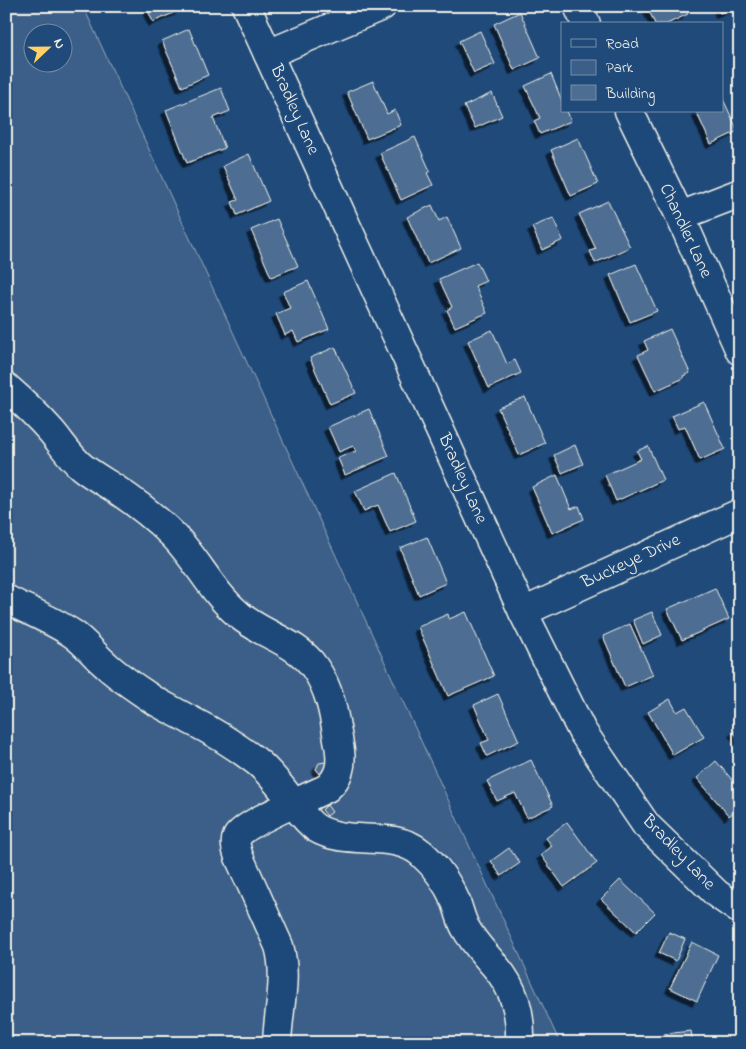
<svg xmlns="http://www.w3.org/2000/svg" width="746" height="1049" viewBox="0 0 746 1049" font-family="'Indie Flower',sans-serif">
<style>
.green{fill:#3a5f88;stroke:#97a8b8;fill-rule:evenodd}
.building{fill:#4d6e92;stroke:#f4f1e8;filter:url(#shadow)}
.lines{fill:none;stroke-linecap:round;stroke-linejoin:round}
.minor-casing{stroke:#f4f1e8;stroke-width:31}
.minor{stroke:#1f4a7a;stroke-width:28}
.labels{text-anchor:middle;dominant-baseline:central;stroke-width:4.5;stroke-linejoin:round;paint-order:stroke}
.street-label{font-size:18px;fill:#f4f1e8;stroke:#1f4a7a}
</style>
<defs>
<filter id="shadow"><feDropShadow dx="-4.5" dy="4.5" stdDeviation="0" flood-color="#0009"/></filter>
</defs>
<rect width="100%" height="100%" fill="#1f4a7a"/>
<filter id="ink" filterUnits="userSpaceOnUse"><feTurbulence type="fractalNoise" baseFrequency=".02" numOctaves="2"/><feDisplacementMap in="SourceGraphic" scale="10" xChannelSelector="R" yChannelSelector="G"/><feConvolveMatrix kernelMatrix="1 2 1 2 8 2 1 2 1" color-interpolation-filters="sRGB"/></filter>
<g filter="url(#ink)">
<!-- green -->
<path class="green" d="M6,6H83L560,1043H6ZM32,32H62V62H32Z"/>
<!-- building -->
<g class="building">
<polygon points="146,6 178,6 180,10 153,22"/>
<polygon points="647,6 685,6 688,14 667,24 655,24"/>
<polygon points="718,6 737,6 737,7 720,13"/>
<polygon points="520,12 540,58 514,70 494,24"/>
<polygon points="189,29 208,75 182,87 162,41"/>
<polygon points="480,31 495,64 474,73 459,41"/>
<polygon points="551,74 562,101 562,111 567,111 571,121 540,134 534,121 540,118 525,86"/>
<polygon points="373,81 387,114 395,110 401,125 367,139 347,92"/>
<polygon points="221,88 230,111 213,118 225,148 187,163 166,110"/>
<polygon points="492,93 502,116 475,128 464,106"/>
<polygon points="722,97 738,131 711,144 696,111 722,111"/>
<polygon points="415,137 430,171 427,173 433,185 401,200 380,153"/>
<polygon points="578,138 598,184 571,196 551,150"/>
<polygon points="249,154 269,201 237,215 232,202 238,200 223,166"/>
<polygon points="608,201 630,247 595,263 590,251 596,249 579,214"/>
<polygon points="432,205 439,221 447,217 461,248 428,263 407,217"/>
<polygon points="553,218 563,240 542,250 532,227"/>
<polygon points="277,219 298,266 271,277 251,230"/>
<polygon points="477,262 486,281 475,286 487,313 455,327 447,310 452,307 439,279"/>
<polygon points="636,264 657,311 630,322 610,275"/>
<polygon points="308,281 329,329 298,342 293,331 285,335 276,314 290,308 283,292"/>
<polygon points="670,329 690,373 683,376 684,378 655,391 638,355 648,350 644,341"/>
<polygon points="492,330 507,364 515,360 521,373 489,388 468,341"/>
<polygon points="335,347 356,393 330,404 310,358"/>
<polygon points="525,397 545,443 519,455 498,408"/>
<polygon points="704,402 725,449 700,460 685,426 678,429 672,416"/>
<polygon points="369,409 389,456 345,475 338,458 356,451 353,446 339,452 328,427"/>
<polygon points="575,445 583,464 562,473 554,455"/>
<polygon points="648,446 663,480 616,501 605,475 641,459 637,451"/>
<polygon points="396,473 416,521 390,532 378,505 364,511 355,491"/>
<polygon points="557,475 571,509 579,506 584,519 552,533 532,487"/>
<polygon points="427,537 446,583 419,595 400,548"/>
<polygon points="715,588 729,619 682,640 667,609"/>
<polygon points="466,612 494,676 448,696 418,627 448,614 449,619"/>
<polygon points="652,612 662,635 643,644 633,620"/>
<polygon points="630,624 653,675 625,687 603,636"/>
<polygon points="498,694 519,741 487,756 481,743 489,740 474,705"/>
<polygon points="670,699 677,712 686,707 704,737 673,755 648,712"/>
<polygon points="740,727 740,740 733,732"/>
<polygon points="531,760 553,806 527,818 515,793 497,801 487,781"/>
<polygon points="716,761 734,782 740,777 740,806 729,816 697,778"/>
<polygon points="326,762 330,767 327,774 321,775 316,769 319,763"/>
<polygon points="327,805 332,812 327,816 322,810"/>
<polygon points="567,822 597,863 564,887 541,855 552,846 546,838"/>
<polygon points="509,848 520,863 501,876 491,861"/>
<polygon points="620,880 655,913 636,932 601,899"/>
<polygon points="669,932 685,939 676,961 659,953"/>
<polygon points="692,942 718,955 697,1001 670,988"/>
<polygon points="691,1031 693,1043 665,1043 664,1034"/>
</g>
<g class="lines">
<defs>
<g id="minor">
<polyline points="246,6 523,612 582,731 646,825 717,894 740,910"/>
<polyline points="578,6 586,24"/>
<polyline points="268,54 382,6"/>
<polyline points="629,111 680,216 740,351"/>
<polyline points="680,216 740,193"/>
<path d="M6,387C22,401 38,416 52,432C62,444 70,457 82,467C92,475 103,481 114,488C135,502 155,517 173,535C197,559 212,592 238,614C261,635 297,641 315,668C330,689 334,715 338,739C340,749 342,760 339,770C337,777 333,783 327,788C310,797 244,823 237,837C234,843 237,851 239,857L279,946C288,977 278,1011 277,1043"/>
<path d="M6,599C28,611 53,620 73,634C86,643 94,655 106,665C120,678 136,688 152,699C165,707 178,713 192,721C214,732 236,746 256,761C270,772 280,786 291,800C299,810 306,821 316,828C347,847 393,829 421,853C436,866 448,884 456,902C459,910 461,919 465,927C473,942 484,953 495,966C515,989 521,1013 520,1043"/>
<polyline points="523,612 740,513"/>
</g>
</defs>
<!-- minor casing -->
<use href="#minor" class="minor-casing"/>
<!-- minor -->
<use href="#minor" class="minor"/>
</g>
</g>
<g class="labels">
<!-- street labels -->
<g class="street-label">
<text transform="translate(294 110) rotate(66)">Bradley Lane</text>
<text transform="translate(685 231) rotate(65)">Chandler Lane</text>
<text transform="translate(462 479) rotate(66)">Bradley Lane</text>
<text transform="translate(631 562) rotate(-25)">Buckeye Drive</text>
<text transform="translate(678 853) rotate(46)">Bradley Lane</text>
</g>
</g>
<!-- margin -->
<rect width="746" height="1049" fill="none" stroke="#1f4a7a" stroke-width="25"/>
<rect x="12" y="12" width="721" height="1024" fill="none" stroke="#f4f1e8" stroke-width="2" filter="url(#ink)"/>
<!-- legend -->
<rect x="561" y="22" width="162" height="90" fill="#1f4a7a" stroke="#748da6"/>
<rect x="571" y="39" width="25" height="8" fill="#1f4a7a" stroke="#748da6"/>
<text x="606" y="48" font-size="15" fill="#f4f1e8">Road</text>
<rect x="571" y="60" width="25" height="15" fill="#3a5f88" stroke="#748da6"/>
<text x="606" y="72" font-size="15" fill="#f4f1e8">Park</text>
<rect x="571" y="85" width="25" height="15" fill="#4d6e92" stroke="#748da6"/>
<text x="606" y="98" font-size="15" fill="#f4f1e8">Building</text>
<!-- north arrow -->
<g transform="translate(48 48) rotate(68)"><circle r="24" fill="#1f4a7a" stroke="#748da6"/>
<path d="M0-4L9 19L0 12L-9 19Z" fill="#ffd166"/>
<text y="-8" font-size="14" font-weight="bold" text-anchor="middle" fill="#f4f1e8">N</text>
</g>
</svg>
